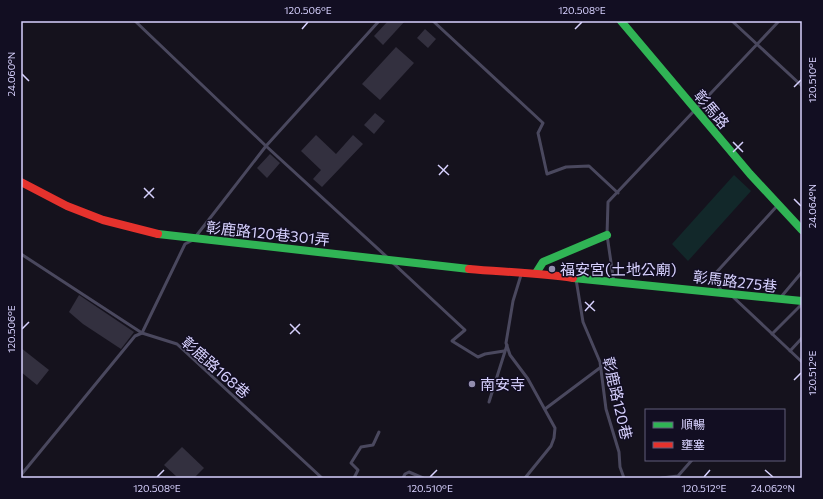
<svg xmlns="http://www.w3.org/2000/svg" width="823" height="499" viewBox="0 0 823 499" font-family="Commissioner,'Noto Sans TC',sans-serif">
<style>
.green{fill:#12282a}
.building{fill:#33303f}
.lines{fill:none;stroke-linecap:round;stroke-linejoin:round}
.lane{stroke:#4a485e;stroke-width:3}
.fast{stroke:#30b455;stroke-width:8}
.jam{stroke:#e5322d;stroke-width:8}
.ticks{fill:none;stroke:#d7d1fe;stroke-width:1.5}
.poi-dot{fill:#938eaf;stroke:#120e22;stroke-width:1.5}
.labels{text-anchor:middle;dominant-baseline:central;stroke-width:3;stroke-linejoin:round;paint-order:stroke}
.street-label{font-size:15px;fill:#d7d1fe;stroke:#120e22}
.poi-label{font-size:15px;fill:#d7d1fe;stroke:#120e22;text-anchor:start}
.neatline{fill:none;stroke:#d7d1fe;stroke-width:1.5}
.ticks-label{font-size:10px;text-anchor:middle;fill:#d7d1fe}
</style>
<rect width="100%" height="100%" fill="#15121d"/>
<!-- green -->
<polygon class="green" points="734,175 751,191 688,261 672,244"/>
<!-- building -->
<g class="building">
<polygon points="388,21 405,21 383,45 374,36"/>
<polygon points="425,29 436,39 428,48 417,38"/>
<polygon points="396,47 414,63 380,100 362,84"/>
<polygon points="375,113 385,121 374,134 364,125"/>
<polygon points="316,135 336,154 353,135 363,144 322,187 313,179 321,170 301,151"/>
<polygon points="270,154 280,163 267,178 257,168"/>
<polygon points="79,295 134,332 121,349 83,324 69,312"/>
<polygon points="21,348 49,370 37,385 21,372"/>
<polygon points="182,447 204,468 194,478 178,478 164,465"/>
</g>
<g class="lines">
<!-- lane -->
<g class="lane">
<polyline points="135,21 266,146 388,258"/>
<polyline points="433,21 543,123 538,133 547,174 566,167 589,166 618,193"/>
<polyline points="732,21 802,86"/>
<polyline points="21,254 142,333 177,344 322,478"/>
<polyline points="393,263 465,330 452,341 478,357 485,354 504,351"/>
<polyline points="521,275 513,301 506,343 510,355 528,379 555,428 554,438 551,446 525,478"/>
<polyline points="576,279 583,322 600,362 606,409 619,452 620,467 624,478"/>
<polyline points="614,283 607,235 608,202 779,21"/>
<polyline points="722,292 713,276 777,206"/>
<polyline points="732,296 802,362"/>
<polyline points="781,297 802,272"/>
<polyline points="772,334 802,304"/>
<polyline points="790,351 802,338"/>
<polyline points="489,402 507,345"/>
<polyline points="545,409 601,367"/>
<polyline points="21,475 135,336 142,333 185,244 193,240 266,146 379,21"/>
<polyline points="354,478 358,470 351,463 361,447 373,445 379,432"/>
<polyline points="403,478 405,474 409,472 423,478"/>
<polyline points="662,478 678,476 692,460"/>
</g>
<!-- fast -->
<g class="fast">
<polyline points="621,21 750,174 802,230"/>
<polyline points="158,234 469,269"/>
<polyline points="536,273 543,262 607,235"/>
<polyline points="573,278 802,301"/>
</g>
<!-- jam -->
<g class="jam">
<polyline points="21,182 67,206 103,220 158,234"/>
<path d="M469,269C504,272 538,273 573,278"/>
</g>
</g>
<!-- ticks -->
<path class="ticks" d="M302,29L308,22M575,29L582,22M22,74L29,81M794,87L801,80M733,142L743,152M733,152L743,142M438,165L449,175M439,175L448,165M144,188L154,198M144,198L154,188M794,199L801,206M585,302L595,311M585,311L594,301M290,324L300,334M22,329L29,322M290,334L300,324M794,380L801,373M765,470L773,477M157,477L164,470M430,477L437,470M704,477L710,470"/>
<!-- markers -->
<g class="poi-dot">
<circle cx="552" cy="269" r="4"/>
<circle cx="472" cy="384" r="4"/>
</g>
<g class="labels">
<!-- street labels -->
<g class="street-label">
<text transform="translate(712 109) rotate(50)">彰馬路</text>
<text transform="translate(268 233) rotate(6)">彰鹿路120巷301弄</text>
<text transform="translate(735 281) rotate(7)">彰馬路275巷</text>
<text transform="translate(216 367) rotate(41)">彰鹿路168巷</text>
<text transform="translate(618 398) rotate(77)">彰鹿路120巷</text>
</g>
<!-- poi labels -->
<g class="poi-label">
<text x="560" y="269">福安宮(土地公廟)</text>
<text x="480" y="384">南安寺</text>
</g>
</g>
<!-- border -->
<rect width="823" height="499" fill="none" stroke="#120e22" stroke-width="44"/>
<!-- legend -->
<rect x="645" y="409" width="140" height="52" fill="#120e22" stroke="#615c7a"/>
<rect x="653" y="422" width="20" height="6" fill="#30b455" stroke="#615c7a"/>
<text x="681" y="429" font-size="12" fill="#d7d1fe">順暢</text>
<rect x="653" y="442" width="20" height="6" fill="#e5322d" stroke="#615c7a"/>
<text x="681" y="449" font-size="12" fill="#d7d1fe">壅塞</text>
<rect x="22" y="22" width="779" height="455" class="neatline"/>
<g class="ticks-label">
<text x="308" y="14">120.506°E</text>
<text x="582" y="14">120.508°E</text>
<text transform="translate(11 74) rotate(-90)" y="4">24.060°N</text>
<text transform="translate(812 80) rotate(-90)" y="4">120.510°E</text>
<text transform="translate(812 206) rotate(-90)" y="4">24.064°N</text>
<text transform="translate(11 329) rotate(-90)" y="4">120.506°E</text>
<text transform="translate(812 373) rotate(-90)" y="4">120.512°E</text>
<text x="157" y="492">120.508°E</text>
<text x="430" y="492">120.510°E</text>
<text x="704" y="492">120.512°E</text>
<text x="773" y="492">24.062°N</text>
</g>
</svg>
